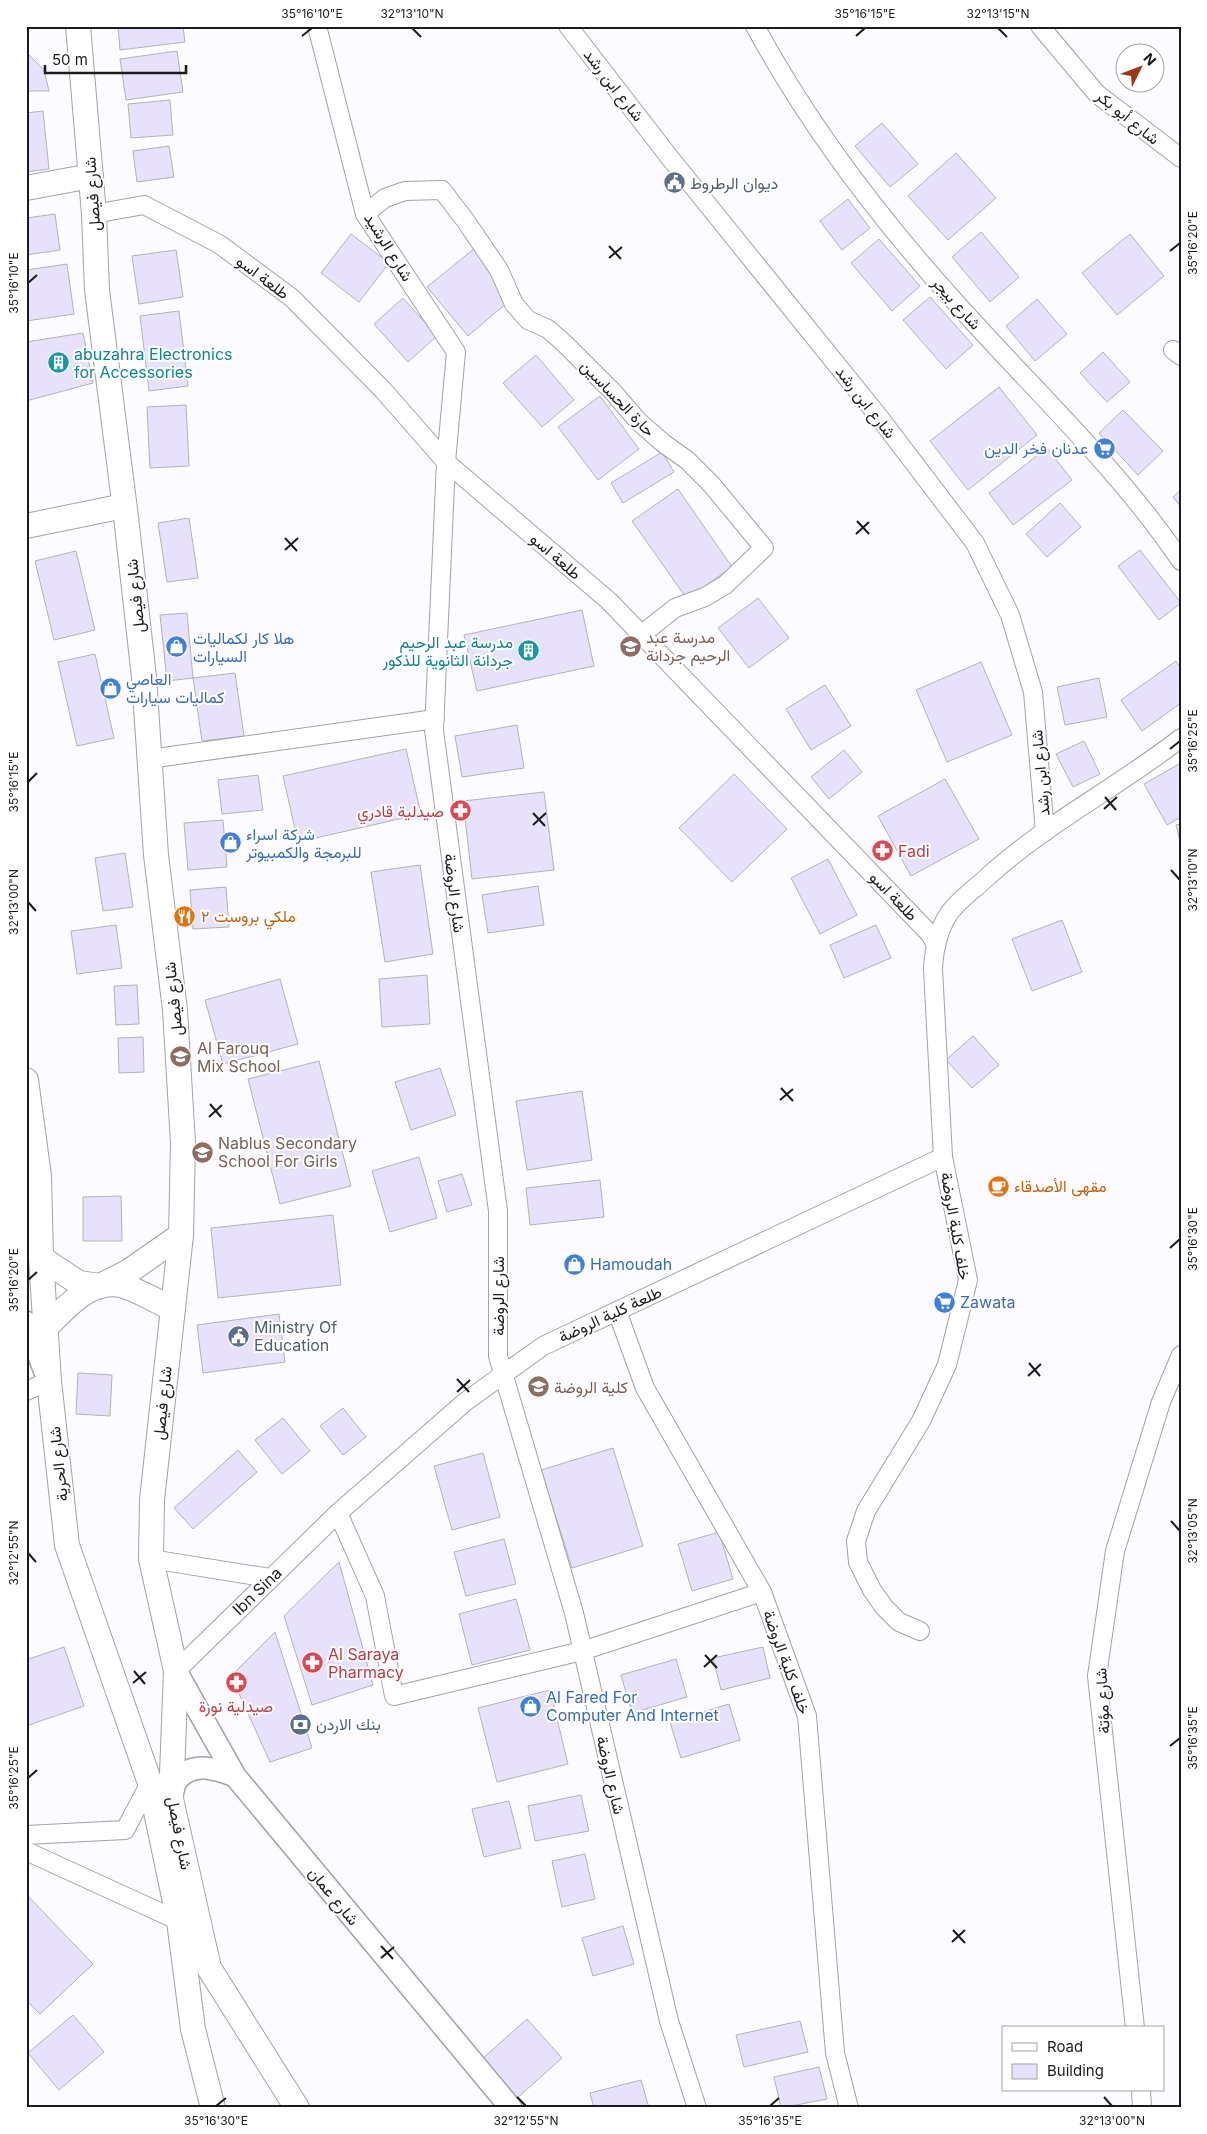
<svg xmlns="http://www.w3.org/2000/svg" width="1207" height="2134" viewBox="0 0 1207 2134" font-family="Inter,Vazirmatn,sans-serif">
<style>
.building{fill:#e7e1fb;stroke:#b3b2b6}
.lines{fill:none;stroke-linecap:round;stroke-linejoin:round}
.minor-casing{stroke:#a2a2a5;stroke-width:20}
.tertiary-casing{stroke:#a2a2a5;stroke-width:24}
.secondary-casing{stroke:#a2a2a5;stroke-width:26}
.minor{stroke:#fff;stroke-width:18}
.tertiary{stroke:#fff;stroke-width:21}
.secondary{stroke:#fff;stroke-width:24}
.ticks{fill:none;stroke:#1b1b1d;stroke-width:2}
.labels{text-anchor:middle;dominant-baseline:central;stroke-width:4;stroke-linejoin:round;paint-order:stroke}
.street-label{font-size:16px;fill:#1b1b1d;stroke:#fff}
.service-label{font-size:16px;fill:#4e5e75;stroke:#fff;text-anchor:start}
.culture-label{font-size:16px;fill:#0d838f;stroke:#fff;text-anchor:start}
.shop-label{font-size:16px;fill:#366cbe;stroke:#fff;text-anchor:start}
.education-label{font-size:16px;fill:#785e54;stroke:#fff;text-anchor:start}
.health-label{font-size:16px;fill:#be3a42;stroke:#fff;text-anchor:start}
.food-label{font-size:16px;fill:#c56008;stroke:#fff;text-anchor:start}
.neatline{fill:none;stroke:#1b1b1d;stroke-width:2}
.ticks-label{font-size:12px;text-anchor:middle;fill:#1b1b1d}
</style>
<rect width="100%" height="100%" fill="#fcfbff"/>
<!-- building -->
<g class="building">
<polygon points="118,26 183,26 185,42 120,50"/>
<polygon points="177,51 183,92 126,100 120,59"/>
<polygon points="26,52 44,70 49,91 26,91"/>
<polygon points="170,100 173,135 131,138 128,104"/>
<polygon points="43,111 49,169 26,172 26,113"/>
<polygon points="882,123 918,164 890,187 855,146"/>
<polygon points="169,146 174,177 137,182 133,151"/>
<polygon points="956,153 996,198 948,240 908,196"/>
<polygon points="848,199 870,228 842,250 820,221"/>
<polygon points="55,214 60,250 26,255 26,218"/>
<polygon points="981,232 1019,277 990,302 952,257"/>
<polygon points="351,234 389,263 359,302 321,273"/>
<polygon points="1130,234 1164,276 1117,315 1082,273"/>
<polygon points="879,239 920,286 892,311 851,263"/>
<polygon points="475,248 515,296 468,336 427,287"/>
<polygon points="176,250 183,297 139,304 132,256"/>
<polygon points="67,264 74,314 26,321 26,270"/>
<polygon points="930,297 973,345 946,369 903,320"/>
<polygon points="403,298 437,336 408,362 374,324"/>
<polygon points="1037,299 1067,334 1035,361 1006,326"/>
<polygon points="179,311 188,386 149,391 140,316"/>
<polygon points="83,333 93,383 26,401 26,342"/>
<polygon points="1103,352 1130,382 1107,402 1080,373"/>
<polygon points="536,355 574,400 542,427 503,383"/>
<polygon points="999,387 1037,435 968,490 930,441"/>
<polygon points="600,396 639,449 598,480 558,427"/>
<polygon points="186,405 189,466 150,468 147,407"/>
<polygon points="1123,410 1163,451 1138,475 1099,433"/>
<polygon points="1047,448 1072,480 1013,525 989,493"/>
<polygon points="662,452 674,472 623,503 611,483"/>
<polygon points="678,489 732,567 687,599 632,521"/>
<polygon points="1181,490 1181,507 1173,497"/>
<polygon points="1060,503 1081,527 1047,557 1026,534"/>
<polygon points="189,518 198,578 167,582 158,523"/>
<polygon points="1140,550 1181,603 1159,620 1118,566"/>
<polygon points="76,551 95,630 54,640 35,561"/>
<polygon points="758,598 789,638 749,668 718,628"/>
<polygon points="582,610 594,666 477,691 464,635"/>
<polygon points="187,613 193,678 167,681 160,615"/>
<polygon points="95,654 114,738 77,746 58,662"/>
<polygon points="1176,661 1181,668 1181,703 1142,731 1121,700"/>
<polygon points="981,662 1012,735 947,762 916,690"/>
<polygon points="235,673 244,736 202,741 193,678"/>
<polygon points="1099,678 1107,717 1065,725 1057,687"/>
<polygon points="825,685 851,726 811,750 786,709"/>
<polygon points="517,725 524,768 462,777 455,736"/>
<polygon points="1084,741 1100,774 1073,787 1056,754"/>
<polygon points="406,749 421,814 298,842 283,776"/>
<polygon points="844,750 862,772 829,799 811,777"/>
<polygon points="1181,763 1181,817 1167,825 1144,784"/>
<polygon points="734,774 787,829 732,882 679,828"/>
<polygon points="258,775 263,810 222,814 218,780"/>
<polygon points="945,779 979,839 911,876 878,816"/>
<polygon points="544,792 554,870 472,879 463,801"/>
<polygon points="223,820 227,867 188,870 184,823"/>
<polygon points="1181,824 1181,845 1176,825"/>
<polygon points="125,853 133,907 103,911 95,858"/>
<polygon points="828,859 857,915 820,934 791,878"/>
<polygon points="420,865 433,954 385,962 371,872"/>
<polygon points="538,886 544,925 488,933 482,895"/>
<polygon points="226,887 229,927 193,929 190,890"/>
<polygon points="1062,920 1082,972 1032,991 1012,939"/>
<polygon points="116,925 122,968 77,974 71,931"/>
<polygon points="876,925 891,958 844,978 830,945"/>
<polygon points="427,975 430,1024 382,1027 379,979"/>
<polygon points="280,979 298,1044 223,1064 205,1000"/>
<polygon points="137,985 139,1024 116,1025 114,986"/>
<polygon points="973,1036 999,1065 972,1088 946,1060"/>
<polygon points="143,1037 144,1072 119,1073 118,1038"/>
<polygon points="319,1061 351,1186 280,1204 248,1079"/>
<polygon points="440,1068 456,1115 411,1130 395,1082"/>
<polygon points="582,1091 592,1160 527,1170 516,1101"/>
<polygon points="419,1157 437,1218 390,1232 372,1171"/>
<polygon points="462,1174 472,1205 447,1212 438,1181"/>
<polygon points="600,1180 604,1217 530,1225 526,1188"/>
<polygon points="121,1196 122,1241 83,1241 83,1197"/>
<polygon points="333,1215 341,1285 218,1298 211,1228"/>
<polygon points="279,1314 285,1362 203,1373 197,1325"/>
<polygon points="78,1373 112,1375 110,1416 76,1414"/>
<polygon points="343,1408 366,1437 343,1455 320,1426"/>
<polygon points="283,1418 310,1451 282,1474 255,1440"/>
<polygon points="613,1448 643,1546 572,1568 541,1470"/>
<polygon points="238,1450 257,1472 193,1529 174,1508"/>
<polygon points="483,1453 500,1517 452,1530 434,1466"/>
<polygon points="719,1532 733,1579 692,1591 678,1544"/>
<polygon points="504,1539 516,1584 466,1596 454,1552"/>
<polygon points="339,1562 373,1685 312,1705 284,1616"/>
<polygon points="516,1599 530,1650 472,1665 459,1614"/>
<polygon points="275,1632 312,1748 270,1762 231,1676"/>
<polygon points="64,1647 84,1706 26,1726 26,1660"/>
<polygon points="763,1647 770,1678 721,1690 713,1658"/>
<polygon points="676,1659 687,1697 632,1713 621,1675"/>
<polygon points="550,1690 568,1764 497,1782 478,1708"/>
<polygon points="729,1704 740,1740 681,1758 670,1722"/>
<polygon points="581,1795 589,1831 535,1841 528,1806"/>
<polygon points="509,1801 521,1848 484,1857 472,1809"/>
<polygon points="585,1854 595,1899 562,1907 552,1861"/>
<polygon points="26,1894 93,1964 40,2014 26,2000"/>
<polygon points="623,1926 634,1964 593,1976 582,1938"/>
<polygon points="73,2015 104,2052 59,2090 28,2053"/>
<polygon points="527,2019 562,2058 516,2099 481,2060"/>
<polygon points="800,2021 808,2052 744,2067 736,2035"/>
<polygon points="819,2067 827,2099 781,2108 774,2077"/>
<polygon points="641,2080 649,2108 594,2108 590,2093"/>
</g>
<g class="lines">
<defs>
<g id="minor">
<polyline points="317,26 365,214 456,352 446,462 434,730 498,1211 498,1356 574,1613 669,2021 697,2108"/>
<polyline points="568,26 670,158 879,417 975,543 1010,615 1033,692 1045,832"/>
<path d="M755,26C810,128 880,219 957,304C1033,389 1117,467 1181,561"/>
<polyline points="1040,26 1097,94 1181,158"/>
<polyline points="94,214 144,205 219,244 292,298 383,390 446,462 609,601 930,934 936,945"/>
<polyline points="365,214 385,198 405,191 442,190 465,220 499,270 514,304 528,320 548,329 564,343 614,393 638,421 663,443 687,460 711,484 764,548 725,585 705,597 675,608 641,635"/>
<polyline points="1173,350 1181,356"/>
<polyline points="149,759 435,719"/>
<polyline points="617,1311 645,1388 762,1592 807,1716 835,2053 849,2108"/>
<polyline points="26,1391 49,1381"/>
<polyline points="338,1513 375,1596 394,1696 582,1651 762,1592"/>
<polyline points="151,1559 270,1578"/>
<path d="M920,1631L899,1622L884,1607L872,1590L858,1562L856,1541L866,1511L921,1421L947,1365L968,1280L943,1157L933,969C934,950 938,931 948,915C957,901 972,891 984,880C1043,825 1117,788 1181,738"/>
<polyline points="176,1671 338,1513 465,1402 543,1346 943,1157"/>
<polyline points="26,1835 125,1830 150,1783"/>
<polyline points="26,1851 179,1921"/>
<polyline points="1135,2028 1097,1676 1115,1551 1161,1402 1181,1355"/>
<polyline points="1141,2090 1142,2108"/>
</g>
<g id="tertiary">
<polyline points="26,1322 45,1372"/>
<polyline points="176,1671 235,1776 511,2108"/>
<path d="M171,1798C173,1792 174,1783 178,1779C194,1761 216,1769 235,1776"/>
</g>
<g id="secondary">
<polyline points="78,26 94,214 97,290 126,517 144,677 156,855 175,1010 183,1143 181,1235 152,1500 151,1559 176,1671 171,1799 209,1968 297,2108"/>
<polyline points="26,188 91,176"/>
<polyline points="26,526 124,506"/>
<polyline points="26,1080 39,1176 41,1258 49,1381 67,1545 150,1783 179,1921 193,2029 213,2108"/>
<polyline points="41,1258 79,1283 100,1286 128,1272 181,1235"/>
<path d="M45,1328C65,1309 89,1279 120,1285C132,1287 160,1303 173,1309"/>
</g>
</defs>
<!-- minor casing -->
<use href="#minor" class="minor-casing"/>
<!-- tertiary casing -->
<use href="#tertiary" class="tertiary-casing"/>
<!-- secondary casing -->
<use href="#secondary" class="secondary-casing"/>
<!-- minor -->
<use href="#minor" class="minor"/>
<!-- tertiary -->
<use href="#tertiary" class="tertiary"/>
<!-- secondary -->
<use href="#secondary" class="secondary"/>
</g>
<!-- ticks -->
<path class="ticks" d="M412,28L421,37M998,28L1007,37M302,36L312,28M856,36L865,28M609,246L621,259M1170,251L1180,243M609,258L622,247M28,283L37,275M857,521L869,534M856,534L869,522M285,538L297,551M285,550L298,538M1170,749L1180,741M28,782L37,773M1105,797L1116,810M1104,809L1117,797M533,813L545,826M533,825L546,813M1171,870L1180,880M28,902L36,911M781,1088L793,1101M780,1100L793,1089M210,1104L221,1117M209,1117L222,1105M1170,1248L1180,1239M28,1280L37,1272M1029,1363L1040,1376M1028,1376L1041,1364M457,1379L469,1392M457,1392L470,1380M1171,1521L1180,1531M28,1553L36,1562M705,1655L717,1668M704,1667L717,1655M134,1671L145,1684M133,1683L146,1672M1170,1746L1180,1738M28,1778L37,1770M953,1930L965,1943M952,1942L965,1930M381,1946L393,1959M381,1958L394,1947M517,2097L526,2106M1104,2097L1112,2106M216,2106L226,2098M770,2106L779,2098"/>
<!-- icons -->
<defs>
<symbol id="civic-disc" viewBox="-11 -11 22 22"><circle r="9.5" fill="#5c6f8a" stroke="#fff"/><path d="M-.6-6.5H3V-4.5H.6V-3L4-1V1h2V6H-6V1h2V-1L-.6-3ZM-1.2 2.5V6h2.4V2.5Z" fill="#fff"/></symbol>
<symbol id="building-disc" viewBox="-11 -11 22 22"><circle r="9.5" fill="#0f9aa8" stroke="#fff"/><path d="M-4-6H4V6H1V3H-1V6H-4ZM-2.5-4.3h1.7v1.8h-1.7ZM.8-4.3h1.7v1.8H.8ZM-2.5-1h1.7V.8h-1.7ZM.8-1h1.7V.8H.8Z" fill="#fff"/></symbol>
<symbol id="supermarket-disc" viewBox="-11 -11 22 22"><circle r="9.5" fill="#3f7fe0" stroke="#fff"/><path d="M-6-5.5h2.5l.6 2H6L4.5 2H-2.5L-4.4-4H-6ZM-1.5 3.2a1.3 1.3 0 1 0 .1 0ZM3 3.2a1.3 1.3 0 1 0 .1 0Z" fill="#fff"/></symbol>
<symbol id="school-disc" viewBox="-11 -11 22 22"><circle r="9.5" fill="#8d6e63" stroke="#fff"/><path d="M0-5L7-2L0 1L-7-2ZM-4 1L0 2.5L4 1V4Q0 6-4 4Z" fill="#fff"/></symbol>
<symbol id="shop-disc" viewBox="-11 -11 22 22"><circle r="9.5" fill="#3f7fe0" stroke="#fff"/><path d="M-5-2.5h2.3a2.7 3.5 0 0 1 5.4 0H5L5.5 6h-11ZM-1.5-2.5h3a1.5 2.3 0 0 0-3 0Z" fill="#fff"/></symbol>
<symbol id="pharmacy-disc" viewBox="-11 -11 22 22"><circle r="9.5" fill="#e0444e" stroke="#fff"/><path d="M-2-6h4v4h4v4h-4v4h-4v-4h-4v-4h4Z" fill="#fff"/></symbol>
<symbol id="restaurant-disc" viewBox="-11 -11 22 22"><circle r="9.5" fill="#e8710a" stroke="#fff"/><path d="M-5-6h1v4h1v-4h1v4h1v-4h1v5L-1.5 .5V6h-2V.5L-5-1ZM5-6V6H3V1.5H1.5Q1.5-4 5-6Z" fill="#fff"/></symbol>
<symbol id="cafe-disc" viewBox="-11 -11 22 22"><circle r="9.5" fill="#e8710a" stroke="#fff"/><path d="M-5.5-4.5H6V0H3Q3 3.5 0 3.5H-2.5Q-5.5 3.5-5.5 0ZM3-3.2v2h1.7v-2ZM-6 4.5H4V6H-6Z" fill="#fff"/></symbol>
<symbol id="bank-disc" viewBox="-11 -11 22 22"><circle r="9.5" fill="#5c6f8a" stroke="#fff"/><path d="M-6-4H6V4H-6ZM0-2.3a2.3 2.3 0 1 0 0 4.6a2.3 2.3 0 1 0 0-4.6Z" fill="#fff"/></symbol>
</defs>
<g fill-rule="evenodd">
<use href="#civic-disc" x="662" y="170" width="25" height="25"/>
<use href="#building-disc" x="46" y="350" width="25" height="25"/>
<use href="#supermarket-disc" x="1092" y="436" width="25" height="25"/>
<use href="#school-disc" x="618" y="634" width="25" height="25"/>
<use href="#shop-disc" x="164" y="634" width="25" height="25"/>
<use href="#building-disc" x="516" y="638" width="25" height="25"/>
<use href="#shop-disc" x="98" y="676" width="25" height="25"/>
<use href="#pharmacy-disc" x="448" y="798" width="25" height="25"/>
<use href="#shop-disc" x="218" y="830" width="25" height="25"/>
<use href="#pharmacy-disc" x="870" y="838" width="25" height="25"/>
<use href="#restaurant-disc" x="172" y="904" width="25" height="25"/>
<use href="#school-disc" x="168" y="1044" width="25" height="25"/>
<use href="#school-disc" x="190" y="1140" width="25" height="25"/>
<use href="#cafe-disc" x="986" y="1174" width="25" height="25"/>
<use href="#shop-disc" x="562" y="1252" width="25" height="25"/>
<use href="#supermarket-disc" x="932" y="1290" width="25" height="25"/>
<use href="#civic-disc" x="226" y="1324" width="25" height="25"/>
<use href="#school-disc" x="526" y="1374" width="25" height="25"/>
<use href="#pharmacy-disc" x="300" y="1650" width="25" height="25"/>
<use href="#pharmacy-disc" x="224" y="1670" width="25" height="25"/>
<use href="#shop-disc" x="518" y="1694" width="25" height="25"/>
<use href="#bank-disc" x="288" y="1712" width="25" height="25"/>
</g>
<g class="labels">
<!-- street labels -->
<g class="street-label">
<text transform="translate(614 85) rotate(52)">شارع ابن رشد</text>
<text transform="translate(1128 117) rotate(39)">شارع أبو بكر</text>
<text transform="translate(92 194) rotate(-94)">شارع فيصل</text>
<text transform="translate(389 247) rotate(58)">شارع الرشيد</text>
<text transform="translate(263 277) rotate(37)">طلعة اسو</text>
<text transform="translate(957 303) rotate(48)">شارع بيجر</text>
<text transform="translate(618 398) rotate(46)">حارة الحساسين</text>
<text transform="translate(866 402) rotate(52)">شارع ابن رشد</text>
<text transform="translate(556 556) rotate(41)">طلعة اسو</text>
<text transform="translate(135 596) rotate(-96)">شارع فيصل</text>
<text transform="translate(1040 773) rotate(-95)">شارع ابن رشد</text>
<text transform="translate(455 893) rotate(83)">شارع الروضة</text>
<text transform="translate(894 896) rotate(46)">طلعة اسو</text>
<text transform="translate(173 999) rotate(-96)">شارع فيصل</text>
<text transform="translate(956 1226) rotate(80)">خلف كلية الروضة</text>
<text transform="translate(498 1296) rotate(-90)">شارع الروضة</text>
<text transform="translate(610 1314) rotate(-25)">طلعة كلية الروضة</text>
<text transform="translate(162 1403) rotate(-84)">شارع فيصل</text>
<text transform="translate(58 1464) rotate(-96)">شارع الحرية</text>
<text transform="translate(257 1591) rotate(-44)">Ibn Sina</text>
<text transform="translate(787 1662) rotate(70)">خلف كلية الروضة</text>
<text transform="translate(1102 1701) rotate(-93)">شارع مؤتة</text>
<text transform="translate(611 1775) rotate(77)">شارع الروضة</text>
<text transform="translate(180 1833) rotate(79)">شارع فيصل</text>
<text transform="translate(334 1896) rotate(51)">شارع عمان</text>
</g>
<!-- service labels -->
<g class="service-label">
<text x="690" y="183">ديوان الرطروط</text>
<text x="254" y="1327">Ministry Of<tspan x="254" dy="18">Education</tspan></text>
<text x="316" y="1724">بنك الاردن</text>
</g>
<!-- culture labels -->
<g class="culture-label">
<text x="74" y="354">abuzahra Electronics<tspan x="74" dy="18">for Accessories</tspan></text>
<text x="513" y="642" text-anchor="end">مدرسة عبد الرحيم<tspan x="513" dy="18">جردانة الثانوية للذكور</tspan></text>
</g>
<!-- shop labels -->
<g class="shop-label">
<text x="1088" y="448" text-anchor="end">عدنان فخر الدين</text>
<text x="193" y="638">هلا كار لكماليات<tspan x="193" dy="18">السيارات</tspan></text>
<text x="126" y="679">العاصي<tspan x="126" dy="18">كماليات سيارات</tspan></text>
<text x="246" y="834">شركة اسراء<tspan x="246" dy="18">للبرمجة والكمبيوتر</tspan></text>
<text x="590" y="1264">Hamoudah</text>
<text x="960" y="1302">Zawata</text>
<text x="546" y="1697">Al Fared For<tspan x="546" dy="18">Computer And Internet</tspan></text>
</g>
<!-- education labels -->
<g class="education-label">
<text x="646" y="637">مدرسة عبد<tspan x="646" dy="18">الرحيم جردانة</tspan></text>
<text x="197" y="1048">Al Farouq<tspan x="197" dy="18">Mix School</tspan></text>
<text x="218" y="1143">Nablus Secondary<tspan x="218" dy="18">School For Girls</tspan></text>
<text x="554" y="1387">كلية الروضة</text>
</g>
<!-- health labels -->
<g class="health-label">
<text x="444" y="811" text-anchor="end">صيدلية قادري</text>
<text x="898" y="851">Fadi</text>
<text x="328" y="1654">Al Saraya<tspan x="328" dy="18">Pharmacy</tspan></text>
<text x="236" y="1706" text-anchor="middle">صيدلية نورة</text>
</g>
<!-- food labels -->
<g class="food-label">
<text x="201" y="916">ملكي بروست ٢</text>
<text x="1014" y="1186">مقهى الأصدقاء</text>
</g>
</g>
<!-- border -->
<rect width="1207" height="2134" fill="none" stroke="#ffffff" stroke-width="55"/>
<!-- legend -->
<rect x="1002" y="2026" width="162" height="65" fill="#ffffff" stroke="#a4a4a5"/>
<rect x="1012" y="2043" width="25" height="8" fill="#ffffff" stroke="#a4a4a5"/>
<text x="1047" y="2052" font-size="15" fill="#1b1b1d">Road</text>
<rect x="1012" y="2064" width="25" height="15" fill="#e7e1fb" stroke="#a4a4a5"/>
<text x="1047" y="2076" font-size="15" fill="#1b1b1d">Building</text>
<!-- north arrow -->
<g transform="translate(1140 68) rotate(48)"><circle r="24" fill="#ffffff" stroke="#a4a4a5"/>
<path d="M0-4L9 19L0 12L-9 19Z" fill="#9e3619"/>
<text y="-8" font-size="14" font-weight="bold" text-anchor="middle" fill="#1b1b1d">N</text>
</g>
<!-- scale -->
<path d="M45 65v8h141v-8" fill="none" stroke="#1b1b1d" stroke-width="2.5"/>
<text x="52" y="65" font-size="15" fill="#1b1b1d" stroke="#ffffff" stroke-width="4" paint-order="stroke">50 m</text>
<rect x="28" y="28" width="1152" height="2078" class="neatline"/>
<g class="ticks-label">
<text x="312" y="18">35°16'10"E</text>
<text x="412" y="18">32°13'10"N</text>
<text x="865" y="18">35°16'15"E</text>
<text x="998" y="18">32°13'15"N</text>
<text transform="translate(1193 243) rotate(-90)" y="4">35°16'20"E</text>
<text transform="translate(14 283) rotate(-90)" y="4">35°16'10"E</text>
<text transform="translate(1193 741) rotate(-90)" y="4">35°16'25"E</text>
<text transform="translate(14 782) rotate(-90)" y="4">35°16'15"E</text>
<text transform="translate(1193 880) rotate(-90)" y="4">32°13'10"N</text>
<text transform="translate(14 902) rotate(-90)" y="4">32°13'00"N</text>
<text transform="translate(1193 1239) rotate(-90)" y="4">35°16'30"E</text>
<text transform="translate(14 1280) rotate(-90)" y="4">35°16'20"E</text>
<text transform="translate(1193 1531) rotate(-90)" y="4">32°13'05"N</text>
<text transform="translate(14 1553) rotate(-90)" y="4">32°12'55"N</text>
<text transform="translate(1193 1738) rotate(-90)" y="4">35°16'35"E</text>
<text transform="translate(14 1778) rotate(-90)" y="4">35°16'25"E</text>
<text x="216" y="2125">35°16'30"E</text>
<text x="526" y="2125">32°12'55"N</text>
<text x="770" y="2125">35°16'35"E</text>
<text x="1112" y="2125">32°13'00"N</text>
</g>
</svg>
